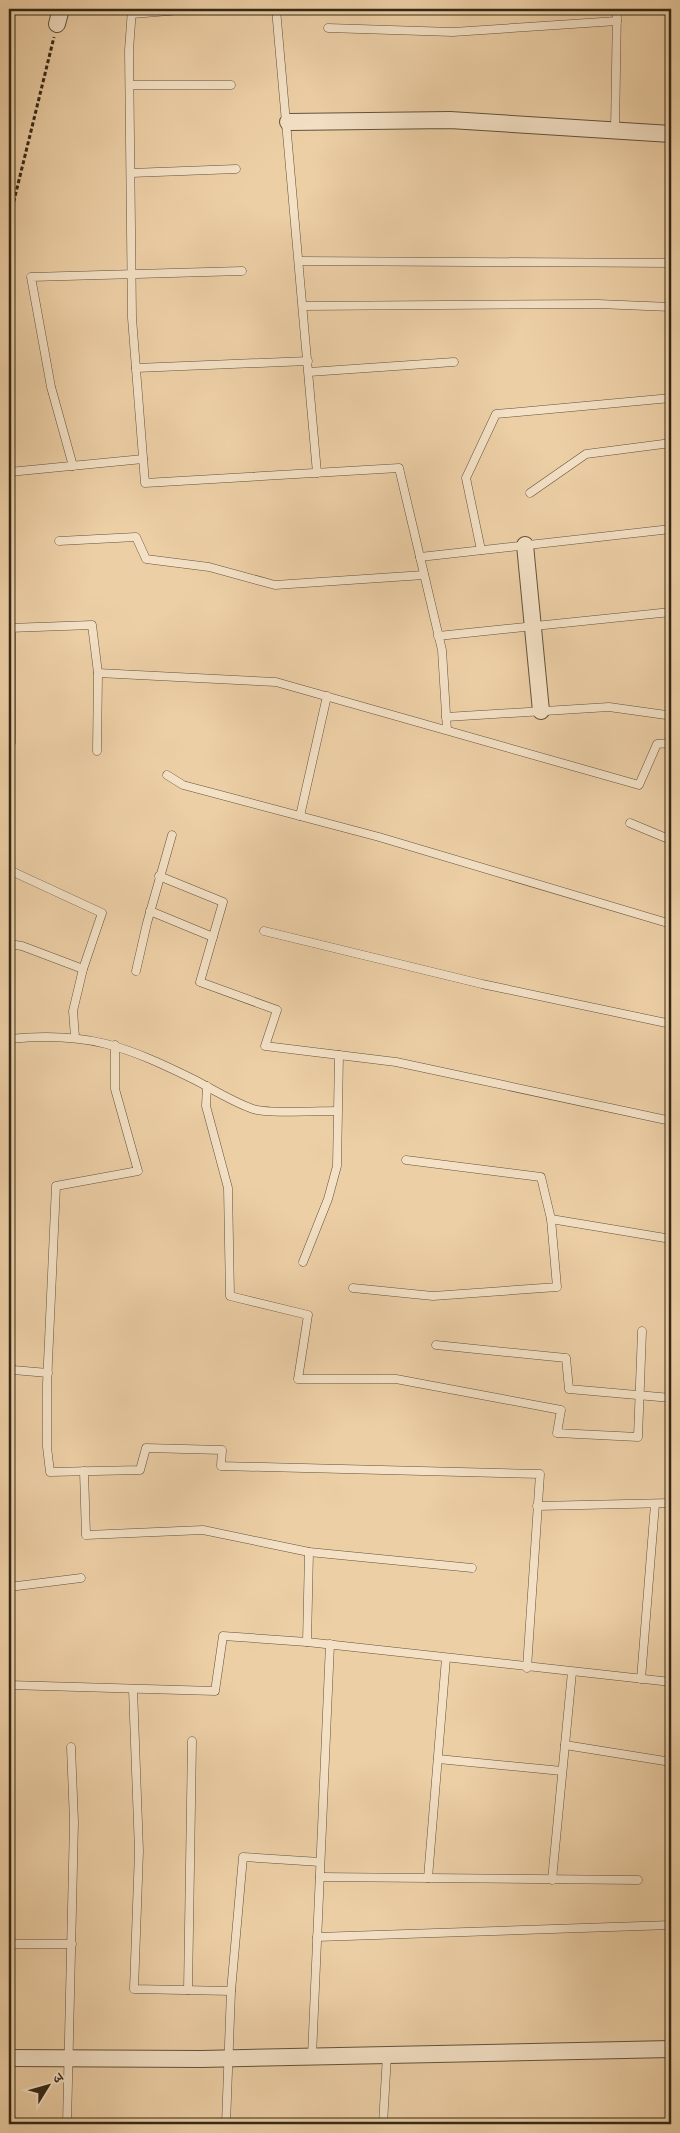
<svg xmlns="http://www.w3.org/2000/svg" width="680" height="2133" viewBox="0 0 680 2133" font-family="Cardo,'Noto Serif Devanagari',serif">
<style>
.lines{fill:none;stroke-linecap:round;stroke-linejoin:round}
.service-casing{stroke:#62523b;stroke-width:9}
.minor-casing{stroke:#62523b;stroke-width:18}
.path{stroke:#342817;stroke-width:3;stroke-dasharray:4 2.5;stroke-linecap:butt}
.service{stroke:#f3e0c5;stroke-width:8}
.minor{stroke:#f3e0c5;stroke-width:16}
</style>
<rect width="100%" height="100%" fill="#edcfa6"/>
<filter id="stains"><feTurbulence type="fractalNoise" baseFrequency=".004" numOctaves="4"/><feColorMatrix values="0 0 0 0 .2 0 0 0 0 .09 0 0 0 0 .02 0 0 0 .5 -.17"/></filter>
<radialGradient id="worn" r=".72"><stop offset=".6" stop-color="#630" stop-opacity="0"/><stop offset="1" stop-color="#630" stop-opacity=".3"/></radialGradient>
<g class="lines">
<defs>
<g id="service">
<polyline points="132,9 129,50 132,318 145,483 399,468 442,650 447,730"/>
<polyline points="276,9 317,473"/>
<polyline points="132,14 193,9"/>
<polyline points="328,28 453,32 617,21"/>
<polyline points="130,85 231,85"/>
<polyline points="615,130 617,9"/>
<polyline points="131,173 236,169"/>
<polyline points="299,261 671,263"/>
<polyline points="303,306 598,304 671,307"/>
<polyline points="136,368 308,361"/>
<polyline points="309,372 454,362"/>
<polyline points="73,466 51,387 31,277 242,271"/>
<polyline points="9,472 143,459"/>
<polyline points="530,493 586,454 671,443"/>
<polyline points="59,541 136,537 146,559 209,567 275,585 424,575"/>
<polyline points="481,550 466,478 496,414 671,398"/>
<polyline points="420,557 671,529"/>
<polyline points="9,628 92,625 98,673 97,751"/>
<polyline points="438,636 671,612"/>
<polyline points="98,673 276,682 639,785 657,744 671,743"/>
<polyline points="446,717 609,707 666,715"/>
<polyline points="11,743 11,628"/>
<polyline points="167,775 183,785 379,837 671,924"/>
<polyline points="300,816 327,696"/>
<polyline points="630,823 671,840"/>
<polyline points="9,870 102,913 83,969 73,1011 75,1037"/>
<polyline points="159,876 223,902 200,982 277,1010 265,1046 396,1062 671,1121"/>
<polyline points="150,911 213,937"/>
<polyline points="264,931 482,984 671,1024"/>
<polyline points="9,944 22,946 83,969"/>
<polyline points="136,971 147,923 172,835"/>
<path d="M9,1039C87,1031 126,1046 195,1080C214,1090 233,1102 253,1109C266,1114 319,1111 337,1111"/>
<polyline points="115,1045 115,1089 138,1171 56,1186 47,1384 47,1447 50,1472 140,1470 146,1448 222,1450 221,1466 540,1474 527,1668"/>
<polyline points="207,1086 206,1106 228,1188 230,1296 308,1315 298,1379 396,1379 561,1410 557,1433 638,1437 642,1331"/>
<polyline points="551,1219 671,1239"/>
<polyline points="303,1262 328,1199 337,1166 339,1055"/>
<polyline points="353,1288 433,1296 557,1287 551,1219 541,1177 406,1160"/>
<polyline points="436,1345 566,1358 569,1389 671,1398"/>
<polyline points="9,1363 13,1370 48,1373"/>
<polyline points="84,1471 86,1535 203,1530 309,1552 472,1568"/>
<polyline points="537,1506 671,1503"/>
<polyline points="309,1552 307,1642 671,1682"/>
<polyline points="9,1587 81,1578"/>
<polyline points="641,1679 655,1504"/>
<polyline points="9,1685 215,1691 223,1636 307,1642"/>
<polyline points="133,1689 139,1851 134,1989 231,1991"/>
<polyline points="565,1745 671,1762"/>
<polyline points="438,1759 562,1771"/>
<polyline points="320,1877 638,1880"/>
<polyline points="428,1878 446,1658"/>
<polyline points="552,1880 572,1672"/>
<polyline points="317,1937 671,1925"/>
<polyline points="9,1944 72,1944"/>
<polyline points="188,1990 192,1741"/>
<polyline points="312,2056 330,1644"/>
<polyline points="67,2124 74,1822 71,1747"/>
<polyline points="226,2124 231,1991 243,1857 320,1862"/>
<polyline points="383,2124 387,2055"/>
</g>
<g id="minor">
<polyline points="57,24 61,9"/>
<polyline points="288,122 450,120 671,134"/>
<polyline points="525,545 541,711"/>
<polyline points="9,2058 201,2059 671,2049"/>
</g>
</defs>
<!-- service casing -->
<use href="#service" class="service-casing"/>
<!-- minor casing -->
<use href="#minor" class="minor-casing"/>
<!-- path -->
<polyline class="path" points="9,221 54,37"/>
<!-- service -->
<use href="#service" class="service"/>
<!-- minor -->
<use href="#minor" class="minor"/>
</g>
<!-- margin -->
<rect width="680" height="2133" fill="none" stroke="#edcfa6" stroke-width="30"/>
<rect x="10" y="10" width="660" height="2113" fill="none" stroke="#342817" stroke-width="2.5"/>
<rect x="15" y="15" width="650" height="2103" fill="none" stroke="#342817"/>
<!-- north arrow -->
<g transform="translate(48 2086) rotate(53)" stroke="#f3e0c5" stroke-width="4" paint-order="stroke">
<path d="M0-4L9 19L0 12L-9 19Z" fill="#342817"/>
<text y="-8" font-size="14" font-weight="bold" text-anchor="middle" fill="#342817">उ</text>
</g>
<rect width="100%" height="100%" filter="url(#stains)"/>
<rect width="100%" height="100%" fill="url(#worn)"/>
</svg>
